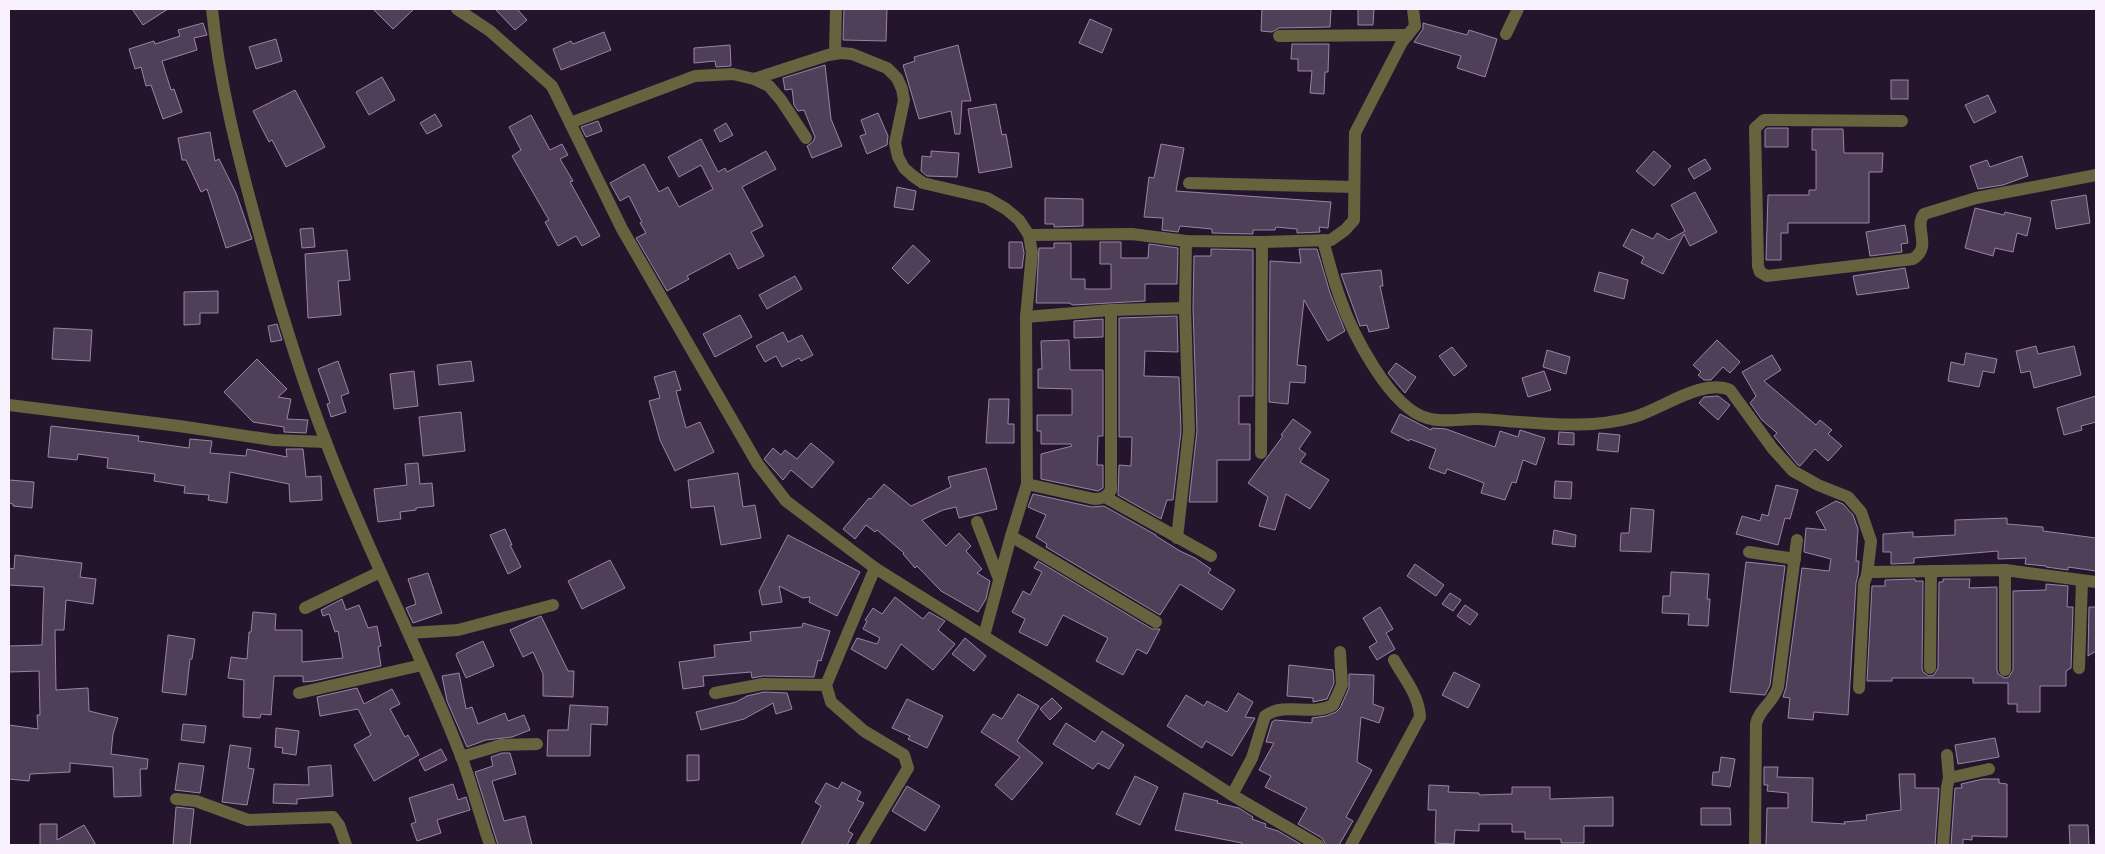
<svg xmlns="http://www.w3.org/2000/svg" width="2105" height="854" viewBox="0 0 2105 854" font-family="'Work Sans',sans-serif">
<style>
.building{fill:#503f59;stroke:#9885a3}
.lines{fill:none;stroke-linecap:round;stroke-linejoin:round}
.minor{stroke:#67633e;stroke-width:12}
</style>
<rect width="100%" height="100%" fill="#25152c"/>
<!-- building -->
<g class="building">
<polygon points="132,9 168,9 143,25"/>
<polygon points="373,9 414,9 393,29"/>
<polygon points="495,9 517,9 527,20 515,30"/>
<polygon points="844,9 887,9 886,41 843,40"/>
<polygon points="1262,9 1331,9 1330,27 1279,28 1272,32 1261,31"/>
<polygon points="1358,9 1374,9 1373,25 1358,25"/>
<polygon points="1090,19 1112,29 1102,53 1079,43"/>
<polygon points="203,23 207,35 194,38 197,50 162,61 171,90 174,89 182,112 163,119 151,85 146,86 141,67 135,69 129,49 154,41 155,44 180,36 178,30"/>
<polygon points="1423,23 1467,35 1469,30 1497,39 1485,77 1457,68 1461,56 1414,42 1423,29"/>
<polygon points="604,32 611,50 561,70 553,49 571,41 573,44"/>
<polygon points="276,39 282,61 256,69 249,47"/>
<polygon points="1292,44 1329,44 1328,72 1325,72 1324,94 1310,93 1312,71 1298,71 1298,59 1291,59"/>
<polygon points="730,45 731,66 716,67 715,61 694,63 694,48"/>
<polygon points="958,45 971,101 962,101 960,134 955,134 951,111 919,119 903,65 915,61 914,57"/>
<polygon points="825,65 831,119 842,146 812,158 807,146 813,142 815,137 804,110 798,111 794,105 792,89 785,90 783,78"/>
<polygon points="382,77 395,100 369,115 356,92"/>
<rect x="1891" y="80" width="17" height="19"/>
<polygon points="295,90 325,147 286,167 272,140 269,142 253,111"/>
<polygon points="1988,95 1996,112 1974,123 1965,105"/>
<polygon points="996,104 1002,135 1006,134 1012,167 979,173 968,109"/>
<polygon points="878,113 888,136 887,145 867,154 860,136 866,134 861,120"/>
<polygon points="435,114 442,126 427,134 420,123"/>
<polygon points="531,115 550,150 562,144 568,155 560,159 573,181 570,182 600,236 582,246 576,236 558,246 545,222 549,220 512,156 521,150 509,127"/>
<polygon points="598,121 602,131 586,137 581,127"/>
<polygon points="726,123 733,135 720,142 714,130"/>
<polygon points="1767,128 1788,128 1788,147 1765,147 1765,130"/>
<polygon points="1812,129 1843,129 1844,153 1883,153 1882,172 1869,172 1869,223 1788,223 1788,233 1781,233 1781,260 1766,260 1768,195 1809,195 1809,190 1816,190 1816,150 1812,150"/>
<polygon points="210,132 215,161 219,159 236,193 252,239 226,248 207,189 201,192 186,160 182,160 178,138"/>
<polygon points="701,139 718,172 725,168 727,172 766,151 776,169 742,187 763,226 751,232 764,256 738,269 730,253 687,276 689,279 667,291 636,238 646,233 640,223 642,222 629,196 620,201 610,183 644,164 659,192 668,187 679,207 713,189 701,165 679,177 668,157"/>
<polygon points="1161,144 1184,148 1176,191 1331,202 1328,228 1319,227 1320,232 1297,233 1297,229 1276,227 1275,230 1253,230 1253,234 1212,233 1212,229 1180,226 1178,232 1162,230 1163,218 1144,217 1149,177 1154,178"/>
<polygon points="931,151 959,153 957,177 927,176 921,171 922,156 931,157"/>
<polygon points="1654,151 1671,166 1654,186 1636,171"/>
<polygon points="2022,156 2028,176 2003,185 1978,189 1970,166 1987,160 1990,167"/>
<polygon points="1705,159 1711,169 1694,179 1688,169"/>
<polygon points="897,187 916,191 913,210 894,207"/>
<polygon points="1695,192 1717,232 1690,246 1684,234 1663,274 1641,263 1644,257 1623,246 1632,229 1653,239 1657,233 1669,240 1685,231 1671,205"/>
<polygon points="2086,195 2090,223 2056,229 2051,201"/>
<polygon points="1045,198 1083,199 1083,226 1054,227 1054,224 1045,224"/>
<polygon points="1975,208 2004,215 2005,212 2031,218 2027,236 2017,233 2013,252 1995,248 1993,256 1965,248"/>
<polygon points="1905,225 1908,243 1901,244 1902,252 1870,256 1866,232"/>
<polygon points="313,228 315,247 302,248 300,229"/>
<polygon points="1009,242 1022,242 1024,253 1022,268 1009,268"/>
<polygon points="1100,242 1121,242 1121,258 1148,258 1149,244 1178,248 1177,284 1145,284 1145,301 1073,305 1069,303 1036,303 1039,248 1054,248 1054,243 1071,243 1071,279 1085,279 1085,289 1111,289 1111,264 1100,264"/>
<polygon points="913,245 930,261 908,284 892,268"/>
<polygon points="1211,249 1253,250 1253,396 1239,396 1239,424 1250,424 1250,460 1217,460 1217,502 1189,502 1197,431 1193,308 1194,256 1211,256"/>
<polygon points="1299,249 1317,249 1330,293 1345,331 1328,341 1304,300 1297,365 1306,366 1305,383 1290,382 1288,404 1269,402 1270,261 1301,263"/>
<polygon points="347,250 350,280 338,281 341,315 308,318 305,254"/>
<polygon points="1905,268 1909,288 1857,295 1853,276"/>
<polygon points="1381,270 1383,286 1380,286 1389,328 1369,332 1367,325 1360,326 1341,274"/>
<polygon points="1599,272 1628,280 1624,299 1594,291"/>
<polygon points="795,276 802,289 767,309 759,295"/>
<polygon points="218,291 218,313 200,313 200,324 184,325 184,292"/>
<polygon points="740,315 752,337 715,357 703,334"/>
<polygon points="1177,316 1178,352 1145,351 1144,376 1179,377 1181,431 1173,500 1167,500 1161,519 1118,495 1119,465 1131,466 1132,437 1119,437 1119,318"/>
<polygon points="1103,319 1103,337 1074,338 1074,321"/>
<polygon points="277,324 282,340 271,342 268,326"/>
<polygon points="54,328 92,330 90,361 52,359"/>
<polygon points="783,332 788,342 802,335 813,355 801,361 799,358 782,367 776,356 765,362 756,346"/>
<polygon points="1069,340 1070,370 1103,370 1103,436 1098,436 1097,465 1103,465 1103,488 1098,491 1041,479 1041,454 1072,446 1071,444 1041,444 1041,431 1037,431 1037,415 1072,415 1072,389 1038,388 1038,369 1042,369 1041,341"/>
<polygon points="1717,340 1740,362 1730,373 1723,367 1711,380 1704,380 1698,375 1701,372 1693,365"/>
<polygon points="2036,346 2038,354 2074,346 2081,375 2034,388 2030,371 2021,373 2016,351"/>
<polygon points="1452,347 1467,366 1454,376 1439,356"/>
<polygon points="1547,350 1570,357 1566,374 1543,367"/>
<polygon points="1966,353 1997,359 1994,373 1983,371 1979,387 1948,381 1951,362 1964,365"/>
<polygon points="1772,355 1781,370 1764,381 1816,425 1820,420 1832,430 1828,434 1842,446 1828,461 1815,449 1800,466 1798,465 1774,436 1777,433 1762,420 1750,403 1756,396 1742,372"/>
<polygon points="257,359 287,389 278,397 291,399 287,419 308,420 306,433 284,432 284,427 253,422 224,392"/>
<polygon points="338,361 349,393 341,396 346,412 331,417 327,404 330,403 318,369"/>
<polygon points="471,361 474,381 439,385 437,365"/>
<polygon points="1396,363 1416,377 1405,393 1388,373"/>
<polygon points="414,371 418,406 394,409 390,374"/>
<polygon points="675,371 681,390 676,391 686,428 700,422 714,452 675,471 660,440 649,401 660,398 654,377"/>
<polygon points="1544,371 1551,390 1528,397 1522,378"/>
<polygon points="1718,396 1730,405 1718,420 1699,403 1704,397"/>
<polygon points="2096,396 2096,422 2081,426 2082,430 2064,435 2057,408"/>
<polygon points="989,399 1009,399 1008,424 1014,424 1014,443 986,443"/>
<polygon points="461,412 465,451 423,456 419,417"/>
<polygon points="1400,414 1431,430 1432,428 1446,429 1495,447 1500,431 1518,437 1520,430 1545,438 1536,465 1523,460 1516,483 1512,482 1505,500 1481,493 1484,483 1447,469 1445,474 1429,468 1436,449 1410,439 1409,441 1391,432"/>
<polygon points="1293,419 1311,432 1299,449 1306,454 1300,462 1329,480 1310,509 1286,494 1275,530 1259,526 1268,497 1248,483 1283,436 1281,435"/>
<polygon points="51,426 139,436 138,441 189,448 190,439 212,441 210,453 246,456 247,449 287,457 286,449 303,449 306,477 321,476 322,500 290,502 289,484 230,472 227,503 208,500 209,495 184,493 185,486 154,481 155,474 107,468 108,458 78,454 77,460 48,457"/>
<polygon points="1559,432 1574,433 1574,445 1558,444"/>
<polygon points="1599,433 1620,435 1618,452 1597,450"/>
<polygon points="811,443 834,462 812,488 791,470 783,480 764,459 773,448 781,455 785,450 797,459"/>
<polygon points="418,463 420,484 432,483 434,506 416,508 416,510 400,512 401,519 378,522 374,489 407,485 405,464"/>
<polygon points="986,468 997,509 959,518 956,507 943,510 922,520 946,546 959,533 971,546 966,551 982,569 977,573 990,581 986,599 978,612 941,591 917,566 915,568 903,554 904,553 877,530 875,532 866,525 855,539 843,529 869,498 871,499 884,484 911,506 951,487 948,477"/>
<polygon points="738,473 743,507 755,505 761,538 721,545 714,506 691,508 688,480"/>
<polygon points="9,480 34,482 32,508 13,506 13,504 9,503"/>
<polygon points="1555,481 1572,482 1571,499 1554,498"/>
<polygon points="1776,485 1798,490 1790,519 1785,518 1778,545 1736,534 1742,516 1760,521 1762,514 1768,516"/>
<polygon points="1033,494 1092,507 1104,506 1156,535 1156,536 1180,551 1195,558 1211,569 1208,573 1235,590 1222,610 1180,584 1160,615 1046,547 1047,544 1036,537 1046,515 1028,507"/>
<polygon points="1836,501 1843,504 1853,515 1858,529 1856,561 1859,561 1858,575 1856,583 1848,715 1814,712 1813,720 1788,718 1790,698 1783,697 1786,688 1802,568 1829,571 1831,559 1804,552 1806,528 1826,530 1816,512"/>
<polygon points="1631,508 1654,510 1651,552 1620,551 1621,533 1629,533"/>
<polygon points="2007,518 2007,524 2043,527 2043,531 2096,538 2096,571 2068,567 2068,570 2046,567 2046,566 2025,564 2026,558 1998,559 1998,551 1914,558 1914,563 1891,564 1891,552 1883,552 1883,534 1913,532 1913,537 1955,535 1955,520"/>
<polygon points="505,529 512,545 510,545 521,567 508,574 490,535"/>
<polygon points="1554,530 1576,535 1575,547 1552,544"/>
<polygon points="788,535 860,572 837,616 809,602 810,597 803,598 779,586 782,602 762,605 759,591"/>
<polygon points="15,555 82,563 80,577 96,579 93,604 66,600 64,630 55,630 56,690 88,688 89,711 118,718 113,734 111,754 148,759 147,769 140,769 141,796 114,797 113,767 70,763 70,772 30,774 29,781 9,779 9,725 38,729 37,715 40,715 39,671 9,672 9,646 42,645 43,612 44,587 9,585 9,568 14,569"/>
<polygon points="610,560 625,588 582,609 568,581"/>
<polygon points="1038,561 1152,629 1160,629 1147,654 1137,649 1123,675 1096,661 1108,638 1063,615 1047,646 1019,632 1025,619 1012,612 1023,591 1030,595 1042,572 1034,568"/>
<polygon points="1746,562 1785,566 1770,685 1765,695 1730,692"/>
<polygon points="1415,564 1444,585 1436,596 1407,576"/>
<polygon points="1671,572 1709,574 1707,599 1710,599 1708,626 1688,625 1689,614 1662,613 1663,596 1670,596"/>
<polygon points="428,573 442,613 413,623 406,608 416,604 408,579"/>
<polygon points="1915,579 1915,581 1923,581 1922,668 1923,672 1929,676 1934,675 1938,668 1939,582 1943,582 1943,579 1970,579 1969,588 1997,587 1997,670 1998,674 2005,678 2009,677 2013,670 2013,591 2046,590 2046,584 2068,586 2067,607 2073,607 2071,668 2066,671 2066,686 2040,686 2040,712 2017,712 2017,704 2008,704 2008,683 1973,683 1973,678 1892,678 1892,681 1867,681 1872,586 1885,586 1885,580"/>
<polygon points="1450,593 1461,600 1453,611 1442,604"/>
<polygon points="895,597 923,619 929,612 945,621 938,630 955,644 933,670 901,644 886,669 851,649 857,638 877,644 880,638 863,629 867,621 865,620 873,608 882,614"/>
<polygon points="342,599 346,610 359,605 368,628 377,626 381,646 378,647 381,666 314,681 303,682 303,676 274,676 271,715 261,714 260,718 243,717 244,680 228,678 231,657 247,659 249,632 251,632 253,612 276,614 275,630 302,630 302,662 343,658 338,631 335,632 329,614 323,616 321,610"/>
<polygon points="1465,605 1478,614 1470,625 1457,616"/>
<polygon points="1380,607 1393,629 1386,633 1395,649 1377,660 1369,647 1377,642 1363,618"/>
<polygon points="2089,607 2096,607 2096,651 2088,656"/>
<polygon points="541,616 568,671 574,671 573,697 543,696 543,674 533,652 523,657 510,630"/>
<polygon points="803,623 830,631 821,661 818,660 814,677 763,676 752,678 751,672 703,676 704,686 683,689 679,662 715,657 714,645 751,641 750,632 802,627"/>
<polygon points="168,635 195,639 192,659 190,659 186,695 162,692"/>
<polygon points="965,638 986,656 974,671 952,654"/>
<polygon points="483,641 494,666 466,678 456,655 457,653"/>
<polygon points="1289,665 1333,670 1334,683 1327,699 1313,702 1313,698 1287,696"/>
<polygon points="1454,672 1480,685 1468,708 1442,695"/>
<polygon points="459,673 466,709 472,707 478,724 505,713 508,721 524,715 530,730 512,737 486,740 467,747 447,701 442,676"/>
<polygon points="1349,674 1374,675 1373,704 1384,708 1379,723 1361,717 1357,762 1372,770 1346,817 1353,821 1339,845 1326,845 1322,838 1298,824 1307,808 1265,787 1271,776 1259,770 1274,743 1266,742 1272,722 1275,720 1312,723 1312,718 1326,716 1336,712 1340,708 1349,688"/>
<polygon points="357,688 364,704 392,689 400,704 390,709 405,737 408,735 419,755 374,781 354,745 371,735 358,709 320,716 317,697"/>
<polygon points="764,692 787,693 792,709 776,714 773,703 744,719 701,730 696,712 736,702 747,696"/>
<polygon points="1238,693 1253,702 1245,717 1255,718 1232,756 1206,741 1202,748 1167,726 1186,695 1204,706 1207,701 1227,712"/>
<polygon points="1018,694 1039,706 1017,741 1043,763 1012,800 995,785 1020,757 981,732 993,714 1002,719"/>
<polygon points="1052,698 1062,708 1050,720 1040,709"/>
<polygon points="907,699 943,716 927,748 908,739 910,736 892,728"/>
<polygon points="570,705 608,707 607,725 591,724 590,756 547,756 548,730 568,730"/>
<polygon points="1066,723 1095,742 1102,731 1124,745 1109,769 1098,763 1093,769 1053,744"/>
<polygon points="183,724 206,726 204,743 181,740"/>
<polygon points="276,728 299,731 296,755 282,753 283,748 275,747"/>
<polygon points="1995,738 1999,757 1958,764 1955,745"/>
<polygon points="230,745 251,748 248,768 254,769 247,805 222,802"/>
<polygon points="441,749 447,760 425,771 419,760"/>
<polygon points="502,753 510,753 516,774 492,781 504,821 525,816 532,845 498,845 475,772 493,766 491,757"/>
<polygon points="687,755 699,755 699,780 687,781"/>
<polygon points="1721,757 1735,759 1730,787 1712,785 1713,772 1719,772"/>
<polygon points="179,763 204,766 200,793 175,790"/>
<polygon points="331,765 333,796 297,799 297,804 273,803 274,784 309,785 308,767"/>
<polygon points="1764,767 1778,767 1777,777 1813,778 1812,822 1845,824 1844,822 1867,820 1866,815 1901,810 1899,774 1915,774 1915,788 1939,788 1935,845 1766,845 1767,808 1788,808 1788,793 1767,791 1768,785 1764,785"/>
<polygon points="1135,776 1158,787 1140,825 1116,814"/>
<polygon points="1983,779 1999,779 1999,783 2007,784 2007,837 1972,836 1972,840 1963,839 1963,845 1951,845 1955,788 1962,788 1961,784"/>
<polygon points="842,782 861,792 857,800 864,803 848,831 853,834 847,845 801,845 821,806 815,802 826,783 838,789"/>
<polygon points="453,784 458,800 466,797 470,810 437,820 441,833 417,841 411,824 416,822 409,798"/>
<polygon points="1429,785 1449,786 1448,792 1479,793 1479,795 1512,794 1512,787 1550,787 1550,799 1613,797 1613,826 1584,826 1584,843 1561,843 1561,839 1525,839 1525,832 1512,832 1512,824 1479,824 1479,831 1455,830 1454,844 1435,843 1436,810 1428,810"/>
<polygon points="907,786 940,806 925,831 892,811"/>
<polygon points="1184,793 1218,801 1217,803 1239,808 1253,817 1252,819 1266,824 1265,827 1278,831 1302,845 1242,845 1242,843 1175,830"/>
<polygon points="176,807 194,809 190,845 173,845"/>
<polygon points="1701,808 1730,808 1731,825 1701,825"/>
<polygon points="40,824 57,824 57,840 84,825 96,845 40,845"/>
<polygon points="2069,825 2088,825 2089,845 2070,845"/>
</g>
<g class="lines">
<!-- minor -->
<g class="minor">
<path d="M212,9C219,81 237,152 256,222C276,296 298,370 326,442C366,549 420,650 461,756C472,785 480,816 490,845"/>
<polyline points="457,9 490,31 552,86 622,229 757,463 786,501 875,568 1049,677 1232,795 1318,845"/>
<polyline points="1506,34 1518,9"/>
<polyline points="1279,36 1408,35"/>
<polyline points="835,53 836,9"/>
<polyline points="754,79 828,55 841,53 852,54 887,68 897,78 902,89 904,100 895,143 898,157 904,168 913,176 923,183 987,198 1006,209 1019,220 1029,235 1032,253 1026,317 1027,484 1011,536 984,636"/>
<path d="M1902,121L1764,120L1755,128L1758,266L1760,272L1767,276L1913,259C1933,246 1913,228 1924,214L1976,198L2096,175"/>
<polyline points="570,123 695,76 733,74 754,79 769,86 781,100 806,138"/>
<polyline points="1189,183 1354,187"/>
<polyline points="1029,235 1132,234 1186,241 1262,242 1331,240 1345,230 1354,220 1355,133 1402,42 1415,26 1413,9"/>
<path d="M1323,240C1328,259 1333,279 1340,298C1352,333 1390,408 1427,418C1443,423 1459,419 1476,419C1486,419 1496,420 1506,421C1549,424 1592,429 1634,417C1662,409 1702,378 1730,390L1773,449L1793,471L1818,485L1848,497L1861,512L1871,541L1867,575"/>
<polyline points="1026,317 1111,310 1185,308"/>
<polyline points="9,405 179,426 273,440 326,442"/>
<polyline points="1261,453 1262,242"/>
<path d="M1027,484L1094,499C1102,499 1107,497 1111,490V310"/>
<polyline points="1105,497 1211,556"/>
<polyline points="977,522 999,579"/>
<polyline points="1011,536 1156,622"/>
<polyline points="1177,538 1189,431 1185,308 1186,241"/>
<polyline points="1749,552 1795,559"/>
<polyline points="305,608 380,572"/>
<polyline points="409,633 458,630 553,605"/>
<polyline points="1930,668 1931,571"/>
<polyline points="2079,668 2082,581"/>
<polyline points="2005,670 2005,570"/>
<polyline points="1859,688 1864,583 1867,575 1870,572 2005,570 2096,582"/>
<polyline points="299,693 422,665"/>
<polyline points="715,693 763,684 826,685"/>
<polyline points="1947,755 1949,778"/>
<polyline points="461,757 501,745 537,744"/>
<path d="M1232,795L1252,758L1265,716C1285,701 1313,717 1333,705L1342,685L1340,652"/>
<polyline points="176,799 196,801 248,820 333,817 339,825 346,845"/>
<polyline points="862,845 908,768 904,755 864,731 831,702 826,685 875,568"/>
<path d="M1351,845L1420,717C1419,695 1404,678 1394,660"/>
<path d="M1755,845L1756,724C1759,709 1774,702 1778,687L1797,540"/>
<polyline points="1943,845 1947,787 1949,778 1989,769"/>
</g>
</g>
<!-- border -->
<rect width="2105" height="854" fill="none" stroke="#f9f1fe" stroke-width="20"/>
</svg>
